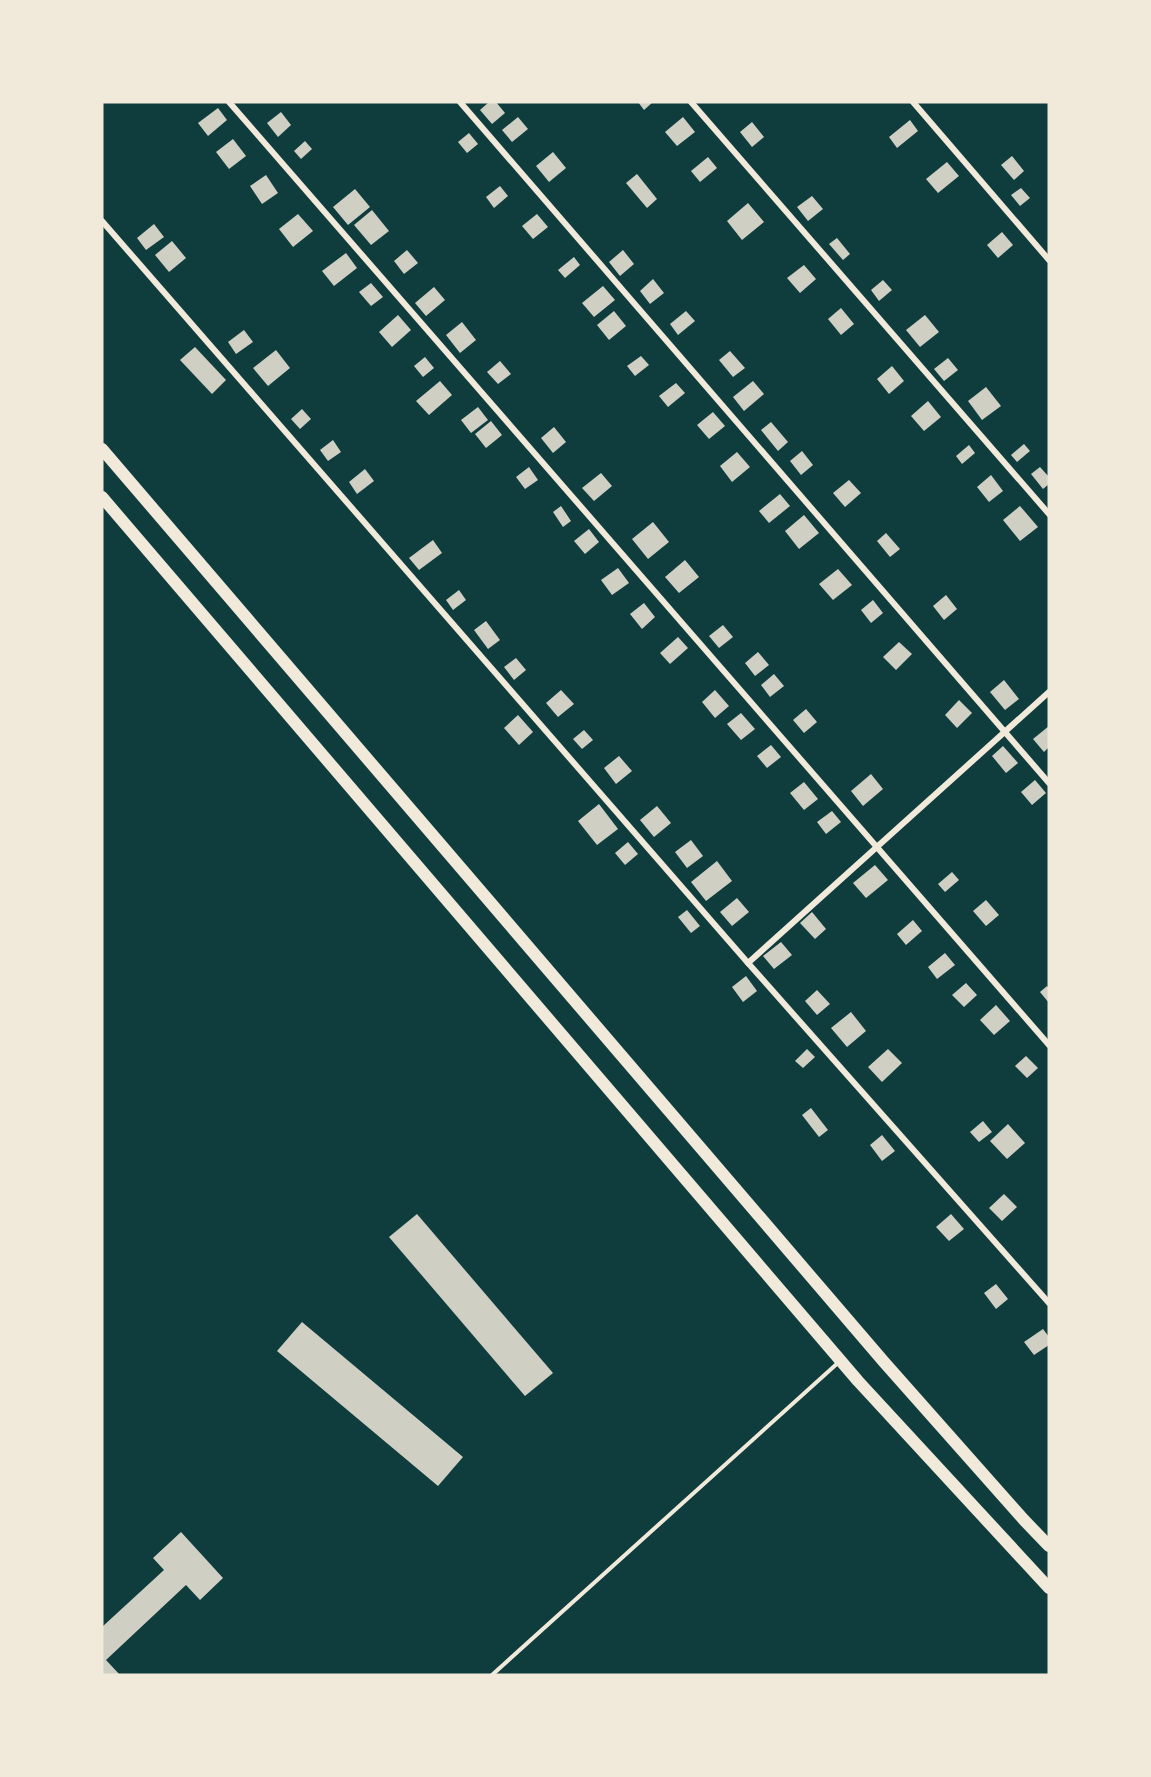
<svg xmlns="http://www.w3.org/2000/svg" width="1151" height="1777" viewBox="0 0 1151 1777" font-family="Mulish,sans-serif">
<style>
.building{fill:#cfcfc3}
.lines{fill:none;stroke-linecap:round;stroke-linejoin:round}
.service{stroke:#f1e9da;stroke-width:4}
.minor{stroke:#f1e9da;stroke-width:6}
.primary{stroke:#f1e9da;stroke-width:12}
</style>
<rect width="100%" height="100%" fill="#0f3d3e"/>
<!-- building -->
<g class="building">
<polygon points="489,102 496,102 505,113 492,124 480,110"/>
<polygon points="638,102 653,102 644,110"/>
<polygon points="218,108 227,120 208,136 198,123"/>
<polygon points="281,112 291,125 278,137 267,123"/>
<polygon points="518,117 528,129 512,142 502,130"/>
<polygon points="683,117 695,132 677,146 665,132"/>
<polygon points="910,120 918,131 897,148 889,137"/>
<polygon points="752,122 764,137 752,147 740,132"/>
<polygon points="469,133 478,144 467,153 458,142"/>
<polygon points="233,139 246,156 229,169 216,152"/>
<polygon points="305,141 312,149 301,159 294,151"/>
<polygon points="553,152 566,168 549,182 536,166"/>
<polygon points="1012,156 1024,171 1014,180 1001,165"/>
<polygon points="708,157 717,168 700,182 691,171"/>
<polygon points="947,162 959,176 938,193 926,179"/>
<polygon points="637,174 657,199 647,208 626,183"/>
<polygon points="266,175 278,193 262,204 250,186"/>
<polygon points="500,186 508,196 494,208 486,197"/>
<polygon points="1021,188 1030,198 1020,206 1011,195"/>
<polygon points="355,189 370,207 348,225 333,207"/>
<polygon points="812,196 823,209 808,221 797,207"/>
<polygon points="748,203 764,222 742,240 727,221"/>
<polygon points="372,210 389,231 371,245 354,225"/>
<polygon points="298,214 313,231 293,247 279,229"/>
<polygon points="537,214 548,227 533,239 522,226"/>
<polygon points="154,224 164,237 146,250 137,238"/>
<polygon points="1002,232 1013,245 998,258 987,245"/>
<polygon points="837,238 850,254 843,260 829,244"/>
<polygon points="172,241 186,258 169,272 155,255"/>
<polygon points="407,250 418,263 404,274 394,261"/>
<polygon points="623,250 634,264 620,276 609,262"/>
<polygon points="346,253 357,268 334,286 322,271"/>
<polygon points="574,257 580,265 565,278 558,270"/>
<polygon points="804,265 816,279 800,293 787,278"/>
<polygon points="653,279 664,293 650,304 640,291"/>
<polygon points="883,280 892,290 879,301 871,290"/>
<polygon points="371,283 383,297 371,306 359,292"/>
<polygon points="603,286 615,300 594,317 582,303"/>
<polygon points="434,287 445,300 426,316 415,303"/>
<polygon points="841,308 854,324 841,335 828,319"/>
<polygon points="614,311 626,326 609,340 597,325"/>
<polygon points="686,311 695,321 678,335 670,324"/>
<polygon points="398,315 411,330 392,347 379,332"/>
<polygon points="925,315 939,332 920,347 906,330"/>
<polygon points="462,322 476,340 460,353 446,335"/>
<polygon points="244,330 253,342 236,354 228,342"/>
<polygon points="195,347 226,380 212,394 180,360"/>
<polygon points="276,350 290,368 268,386 253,368"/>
<polygon points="730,351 745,368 733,377 719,360"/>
<polygon points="641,356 649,365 635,376 627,366"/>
<polygon points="425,357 434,368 423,377 414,366"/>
<polygon points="948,358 958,370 944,381 934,369"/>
<polygon points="500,361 511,374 498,384 487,372"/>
<polygon points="892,366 904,381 889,394 877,379"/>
<polygon points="440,381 452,395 429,415 416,401"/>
<polygon points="753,381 764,394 744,411 733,397"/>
<polygon points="676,383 685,393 668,407 659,396"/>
<polygon points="986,387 1001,406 982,420 968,401"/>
<polygon points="928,401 941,417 924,431 911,416"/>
<polygon points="478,407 488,420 471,433 461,420"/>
<polygon points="302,409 311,419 300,429 291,419"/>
<polygon points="713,412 725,426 709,439 697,425"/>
<polygon points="491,421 502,435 486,448 475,434"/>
<polygon points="771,422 788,442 778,451 761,430"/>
<polygon points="554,427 566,442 553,453 541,438"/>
<polygon points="333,440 341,452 328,461 320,450"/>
<polygon points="1024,444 1030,451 1017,462 1011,455"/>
<polygon points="969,445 975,453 962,464 956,456"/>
<polygon points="802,451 813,465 801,475 790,461"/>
<polygon points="737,452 750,467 732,482 720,466"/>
<polygon points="529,467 538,480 525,489 516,477"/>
<polygon points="1040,467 1049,477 1049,484 1043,489 1031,474"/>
<polygon points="365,469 374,481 357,494 349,482"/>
<polygon points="601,473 612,486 594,501 582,488"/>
<polygon points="991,475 1003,491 989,502 977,487"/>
<polygon points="849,480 861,493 845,507 833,493"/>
<polygon points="780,494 790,506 769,523 759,511"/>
<polygon points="561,506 571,521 563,527 553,512"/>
<polygon points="1020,506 1038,527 1020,541 1003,520"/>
<polygon points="804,515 819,533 799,549 785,531"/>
<polygon points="653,522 669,542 648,559 632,539"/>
<polygon points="589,529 599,542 585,554 574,541"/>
<polygon points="886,533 900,549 890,557 877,541"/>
<polygon points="433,540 442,553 419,570 409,558"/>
<polygon points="685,560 699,577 679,593 665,577"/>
<polygon points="618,568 629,583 612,595 601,580"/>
<polygon points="838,569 852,585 833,600 819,584"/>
<polygon points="459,590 466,600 453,610 446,600"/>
<polygon points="946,595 957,609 944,620 933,606"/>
<polygon points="873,600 883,613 871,623 861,610"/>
<polygon points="644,603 655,617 642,629 630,614"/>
<polygon points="486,621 500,640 488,649 474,630"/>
<polygon points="723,625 733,637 719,648 709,636"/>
<polygon points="678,637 688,648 670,664 660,653"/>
<polygon points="899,642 912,654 896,670 883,657"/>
<polygon points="758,652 769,665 755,676 745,663"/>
<polygon points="516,658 526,670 514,680 504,667"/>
<polygon points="774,674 784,686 770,697 761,685"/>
<polygon points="1004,680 1019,699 1005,710 990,692"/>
<polygon points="561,690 574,704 558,717 546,703"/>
<polygon points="715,690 729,706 715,718 702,702"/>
<polygon points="959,700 972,713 957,728 945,715"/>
<polygon points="806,709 817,722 804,733 793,720"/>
<polygon points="741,713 755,729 741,740 727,724"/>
<polygon points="518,715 533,732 519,745 504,728"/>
<polygon points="1049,726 1049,747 1044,752 1033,739"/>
<polygon points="584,730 593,740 582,749 573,739"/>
<polygon points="771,745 781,757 767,768 757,756"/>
<polygon points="1003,746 1018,763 1006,773 992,756"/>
<polygon points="619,756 632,771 616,784 604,768"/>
<polygon points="871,774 883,789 863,806 851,791"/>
<polygon points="1035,780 1046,793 1032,805 1021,792"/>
<polygon points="804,782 818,799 804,810 790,793"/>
<polygon points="599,804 618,829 597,845 578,821"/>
<polygon points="657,806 671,823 654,837 640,820"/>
<polygon points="832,811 841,822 826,834 817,822"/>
<polygon points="691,840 703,856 687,868 675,852"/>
<polygon points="628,842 638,854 625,865 615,853"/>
<polygon points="717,861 732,881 706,901 691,882"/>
<polygon points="875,865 888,880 866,898 853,883"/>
<polygon points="952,872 959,880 945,892 938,884"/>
<polygon points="737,898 749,912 732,926 720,912"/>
<polygon points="986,900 999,915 986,926 973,911"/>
<polygon points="687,910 700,926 691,933 678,917"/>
<polygon points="812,912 826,929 815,939 800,923"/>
<polygon points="913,920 922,931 906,945 897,934"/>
<polygon points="781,942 792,955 774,969 763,956"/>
<polygon points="945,953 955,965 937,979 928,967"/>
<polygon points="746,976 757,991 743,1002 732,987"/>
<polygon points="966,983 977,995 964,1007 952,995"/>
<polygon points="1047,986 1049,989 1049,1003 1040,992"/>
<polygon points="817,990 830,1004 817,1015 805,1001"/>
<polygon points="996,1005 1010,1021 994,1035 980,1020"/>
<polygon points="851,1012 866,1031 847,1047 831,1028"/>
<polygon points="807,1049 815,1057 803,1068 795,1061"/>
<polygon points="888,1049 902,1063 882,1082 868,1067"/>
<polygon points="1026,1056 1038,1068 1027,1078 1015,1066"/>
<polygon points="811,1108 828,1130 819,1137 802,1115"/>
<polygon points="983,1121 992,1132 979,1142 970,1132"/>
<polygon points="1008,1124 1025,1143 1007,1159 990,1141"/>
<polygon points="882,1135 895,1151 882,1161 870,1145"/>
<polygon points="1004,1194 1017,1207 1002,1221 989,1208"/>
<polygon points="417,1214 553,1373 525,1396 389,1237"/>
<polygon points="951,1214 964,1229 949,1241 936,1227"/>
<polygon points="996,1284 1008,1299 996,1309 984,1293"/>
<polygon points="302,1322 463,1457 438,1486 277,1351"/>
<polygon points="1043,1329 1049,1337 1049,1345 1034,1355 1024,1342"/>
<polygon points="181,1532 223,1578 200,1600 186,1585 106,1660 120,1675 102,1675 102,1627 164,1570 153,1558"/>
</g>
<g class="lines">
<!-- service -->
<polyline class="service" points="492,1675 840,1361"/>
<!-- minor -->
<g class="minor">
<polyline points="229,102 1049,1045"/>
<polyline points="460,102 1049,783"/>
<polyline points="691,102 1049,514"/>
<polyline points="913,102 1049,260"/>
<polyline points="102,221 748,963 1049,1303"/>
<polyline points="748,963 1049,692"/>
</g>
<!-- primary -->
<g class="primary">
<polyline points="102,449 884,1362 1024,1520 1049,1546"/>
<polyline points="102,497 858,1381 1049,1588"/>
</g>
</g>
<!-- border -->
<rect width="1151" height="1777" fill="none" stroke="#f1e9da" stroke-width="207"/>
</svg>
